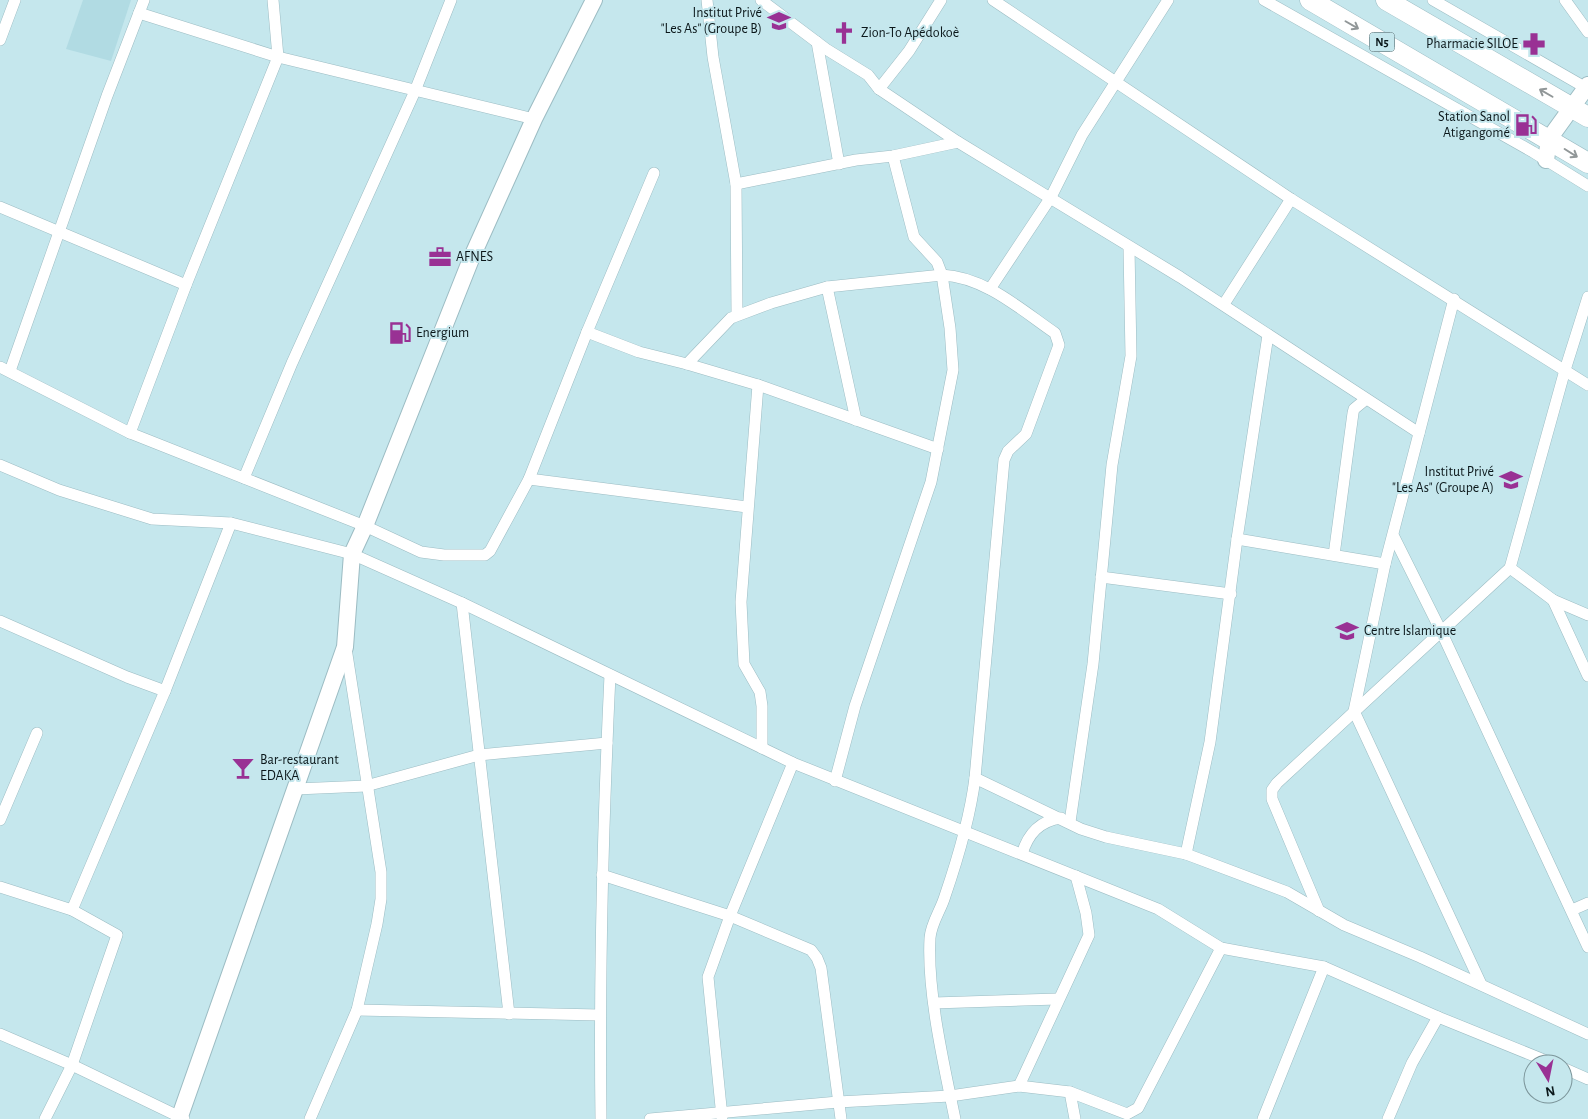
<svg xmlns="http://www.w3.org/2000/svg" width="1588" height="1119" viewBox="0 0 1588 1119" font-family="'Alegreya Sans',sans-serif">
<style>
.built{fill:#b1dbe3}
.lines{fill:none;stroke-linecap:round;stroke-linejoin:round}
.street-casing{stroke:#9cbcc3;stroke-width:12}
.secondary-casing{stroke:#9cbcc3;stroke-width:18}
.highway-casing{stroke:#9cbcc3;stroke-width:21}
.street{stroke:#fff;stroke-width:11}
.secondary{stroke:#fff;stroke-width:16}
.highway{stroke:#fff;stroke-width:20}
.oneway{stroke:#919798}
.labels{text-anchor:middle;dominant-baseline:central;stroke-width:4;stroke-linejoin:round;paint-order:stroke}
.shield{fill:#c5e7ed;stroke:#435559;stroke-width:1}
.shield-label{font-size:12px;font-weight:bold;fill:#0b171a}
.poi-label{font-size:14px;fill:#0b171a;stroke:#c5e7ed;text-anchor:start}
</style>
<rect width="100%" height="100%" fill="#c5e7ed"/>
<!-- built -->
<polygon class="built" points="83,0 131,0 111,61 66,49"/>
<g class="lines">
<defs>
<g id="street">
<polyline points="707,0 713,57 736,184 737,315"/>
<polyline points="761,0 826,49 868,75 879,89 958,142 1180,277 1419,433"/>
<polyline points="993,0 1291,199 1588,385"/>
<polyline points="1264,0 1533,152 1588,186"/>
<polyline points="1433,0 1588,89"/>
<polyline points="1565,0 1588,32"/>
<polyline points="139,13 278,57 534,119"/>
<polyline points="0,40 15,0"/>
<polyline points="817,42 839,164"/>
<polyline points="879,89 909,51 941,0"/>
<polyline points="736,184 856,160 893,156 958,142"/>
<polyline points="0,207 186,285"/>
<polyline points="827,287 856,420"/>
<polyline points="990,289 1051,197 1082,135 1168,0"/>
<polyline points="1454,299 1385,564 1354,711 1481,984"/>
<polyline points="1224,304 1291,199"/>
<polyline points="587,332 639,352 687,364 758,385 938,449"/>
<path d="M687,364L731,318L771,303L827,287L942,275C985,277 1020,309 1055,333L1059,345L1026,434L1008,451L1004,460L975,778"/>
<polyline points="0,367 130,433 365,526 421,552 444,555 485,555 490,551 529,479 587,332 654,173"/>
<polyline points="10,371 107,96 144,0"/>
<polyline points="758,385 741,602 744,664 760,692 762,706 762,748"/>
<polyline points="130,433 186,285 278,57 273,0"/>
<polyline points="0,465 59,490 152,519 231,523 352,554 462,603 793,763 1158,909 1221,948 1324,967 1438,1017 1554,1064"/>
<polyline points="244,478 292,363 415,91 451,0"/>
<polyline points="529,479 747,507"/>
<polyline points="1394,537 1441,631 1588,947"/>
<polyline points="1237,539 1385,564"/>
<polyline points="1334,555 1353,413 1354,409 1365,400"/>
<polyline points="1510,568 1565,370 1588,297"/>
<polyline points="1101,577 1231,594"/>
<polyline points="1553,600 1588,676"/>
<polyline points="462,603 509,1014"/>
<polyline points="0,621 127,677 165,691"/>
<polyline points="835,781 855,706 931,482 953,370 950,328 942,275 937,262 914,237 893,156"/>
<polyline points="296,789 366,786 479,755 607,743"/>
<polyline points="0,820 37,733"/>
<polyline points="1070,822 1093,664 1112,465 1131,356 1129,248"/>
<path d="M1022,854C1028,834 1039,821 1061,818"/>
<polyline points="1186,854 1210,742 1237,539 1268,335"/>
<polyline points="602,875 730,916 811,950 817,958 821,968 841,1119"/>
<polyline points="0,887 72,910 117,935 72,1065 45,1119"/>
<polyline points="72,910 165,691 231,523"/>
<polyline points="1572,910 1588,903"/>
<polyline points="1319,911 1272,799 1272,790 1277,783 1510,568 1553,600 1588,615"/>
<polyline points="934,1003 1058,999"/>
<polyline points="357,1010 599,1015"/>
<polyline points="0,1034 72,1065 184,1119"/>
<polyline points="1563,1068 1588,1079"/>
<polyline points="1019,1086 1089,935 1086,913 1076,876"/>
<polyline points="1070,1092 1075,1119"/>
<polyline points="722,1117 708,977 730,916 793,763"/>
<polyline points="310,1119 357,1010 377,924 381,899 381,872 346,648"/>
<path d="M601,1119C599,971 603,823 610,675"/>
<polyline points="650,1119 838,1102 950,1096 1019,1086 1070,1092 1127,1114 1138,1108 1221,948"/>
<path d="M955,1119C944,1065 927,993 930,938C931,923 941,910 945,896C958,858 970,818 975,778L1081,829L1106,837L1186,854L1287,892L1344,925L1420,957L1588,1034"/>
<polyline points="1263,1119 1324,967"/>
<polyline points="1388,1119 1412,1063 1438,1017"/>
</g>
<g id="secondary">
<polyline points="1546,160 1549,139 1588,85"/>
<polyline points="179,1119 345,647 352,554 365,526 471,259 534,119 594,0"/>
</g>
<g id="highway">
<polyline points="1310,0 1588,163"/>
<polyline points="1386,0 1588,117"/>
</g>
</defs>
<!-- street casing -->
<use href="#street" class="street-casing"/>
<!-- secondary casing -->
<use href="#secondary" class="secondary-casing"/>
<!-- highway casing -->
<use href="#highway" class="highway-casing"/>
<!-- street -->
<use href="#street" class="street"/>
<!-- secondary -->
<use href="#secondary" class="secondary"/>
<!-- highway -->
<use href="#highway" class="highway"/>
</g>
<!-- one-way arrows -->
<defs><path id="oneway-shaft" d="M-6 0H5M1.5-3L5.5 0L1.5 3" fill="none" stroke-width="1.6" stroke-linecap="round" stroke-linejoin="round" transform="scale(1.25)"/></defs>
<g class="oneway">
<use href="#oneway-shaft" transform="translate(1352 25) rotate(30)"/>
<use href="#oneway-shaft" transform="translate(1546 93) rotate(-150)"/>
<use href="#oneway-shaft" transform="translate(1571 153) rotate(32)"/>
</g>
<!-- icons -->
<defs>
<symbol id="school-bare" viewBox="-9 -9 18 18"><path d="M0-5L7-2L0 1L-7-2ZM-4 1L0 2.5L4 1V4Q0 6-4 4Z" fill="#993194" stroke="#c5e7ed" stroke-width="2.5" paint-order="stroke"/></symbol>
<symbol id="church-bare" viewBox="-9 -9 18 18"><path d="M-1.2-6h2.4v3.5h3.3v2.4h-3.3V6h-2.4V-.1h-3.3v-2.4h3.3Z" fill="#993194" stroke="#c5e7ed" stroke-width="2.5" paint-order="stroke"/></symbol>
<symbol id="pharmacy-bare" viewBox="-9 -9 18 18"><path d="M-2-6h4v4h4v4h-4v4h-4v-4h-4v-4h4Z" fill="#993194" stroke="#c5e7ed" stroke-width="2.5" paint-order="stroke"/></symbol>
<symbol id="fuel-bare" viewBox="-9 -9 18 18"><path d="M-5.5-6h7V0h2V4h1.3V-2.5L3-4.5l.8-.8L6-3V5H2.5V1h-1V6h-7ZM-4.2-4.7v3.2H.2V-4.7Z" fill="#993194" stroke="#c5e7ed" stroke-width="2.5" paint-order="stroke"/></symbol>
<symbol id="office-bare" viewBox="-9 -9 18 18"><path d="M-6-3h4V-5.5h4V-3h4V5H-6ZM-1-4.5V-3h2v-1.5ZM-6 0V1H6V0Z" fill="#993194" stroke="#c5e7ed" stroke-width="2.5" paint-order="stroke"/></symbol>
<symbol id="bar-bare" viewBox="-9 -9 18 18"><path d="M-6-5H6L.8 .8V4.5H3.5V6h-7V4.5H-.8V.8Z" fill="#993194" stroke="#c5e7ed" stroke-width="2.5" paint-order="stroke"/></symbol>
</defs>
<g fill-rule="evenodd">
<use href="#school-bare" x="763" y="5" width="32" height="32"/>
<use href="#church-bare" x="828" y="17" width="32" height="32"/>
<use href="#pharmacy-bare" x="1518" y="28" width="32" height="32"/>
<use href="#fuel-bare" x="1510" y="109" width="32" height="32"/>
<use href="#office-bare" x="424" y="241" width="32" height="32"/>
<use href="#fuel-bare" x="384" y="317" width="32" height="32"/>
<use href="#school-bare" x="1495" y="464" width="32" height="32"/>
<use href="#school-bare" x="1331" y="615" width="32" height="32"/>
<use href="#bar-bare" x="227" y="752" width="32" height="32"/>
</g>
<g class="labels">
<!-- shield labels -->
<rect class="shield" x="1369.5" y="32.5" width="25" height="19" rx="4"/>
<g class="shield-label">
<text x="1382" y="42">N5</text>
</g>
<!-- poi labels -->
<g class="poi-label">
<text x="762" y="13" text-anchor="end">Institut Privé<tspan x="762" dy="16">"Les As" (Groupe B)</tspan></text>
<text x="861" y="33">Zion-To Apédokoè</text>
<text x="1518" y="44" text-anchor="end">Pharmacie SILOE</text>
<text x="1510" y="117" text-anchor="end">Station Sanol<tspan x="1510" dy="16">Atigangomé</tspan></text>
<text x="456" y="257">AFNES</text>
<text x="416" y="333">Energium</text>
<text x="1494" y="472" text-anchor="end">Institut Privé<tspan x="1494" dy="16">"Les As" (Groupe A)</tspan></text>
<text x="1364" y="631">Centre Islamique</text>
<text x="260" y="760">Bar-restaurant<tspan x="260" dy="16">EDAKA</tspan></text>
</g>
</g>
<!-- north arrow -->
<g transform="translate(1548 1079) rotate(170)"><circle r="24" fill="#c5e7ed" stroke="#7b9499"/>
<path d="M0-4L9 19L0 12L-9 19Z" fill="#993194"/>
<text y="-8" font-size="14" font-weight="bold" text-anchor="middle" fill="#0b171a">N</text>
</g>
</svg>
